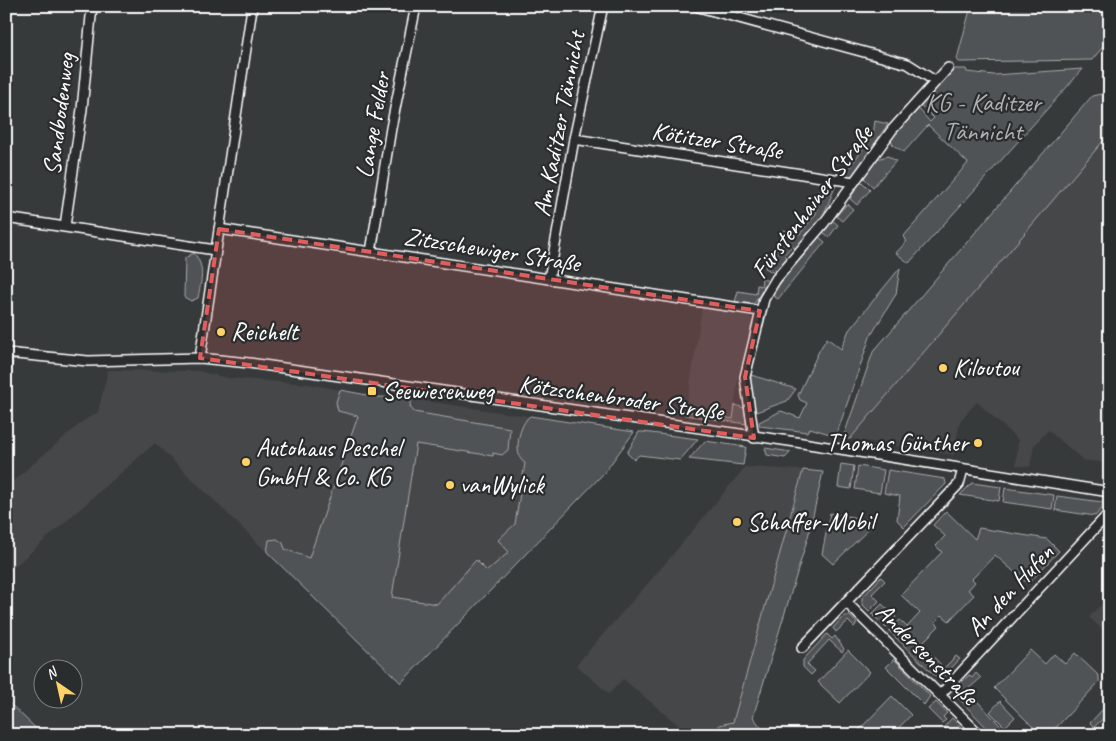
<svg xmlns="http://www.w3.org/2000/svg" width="1116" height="741" viewBox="0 0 1116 741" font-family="Caveat,sans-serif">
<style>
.built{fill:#444748}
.green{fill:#505354;stroke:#a8a9aa}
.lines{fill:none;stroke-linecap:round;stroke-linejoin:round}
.minor-casing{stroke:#fff;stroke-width:12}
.minor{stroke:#2a2d2e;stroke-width:9}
.marked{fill:#e05e5e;fill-opacity:0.2;stroke:#e05e5e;stroke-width:4;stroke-dasharray:10 6;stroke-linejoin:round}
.poi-dot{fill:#ffd166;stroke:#2a2d2e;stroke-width:2}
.labels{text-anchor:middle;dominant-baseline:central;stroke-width:4.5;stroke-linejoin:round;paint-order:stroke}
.park-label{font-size:25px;fill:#b0b2b2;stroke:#2a2d2e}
.street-label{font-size:25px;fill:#fff;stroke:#2a2d2e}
.poi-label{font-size:25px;fill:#fff;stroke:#2a2d2e;text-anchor:start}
</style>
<rect width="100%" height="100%" fill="#373a3b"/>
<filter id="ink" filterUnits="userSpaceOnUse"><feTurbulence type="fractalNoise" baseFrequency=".02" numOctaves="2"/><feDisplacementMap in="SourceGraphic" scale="10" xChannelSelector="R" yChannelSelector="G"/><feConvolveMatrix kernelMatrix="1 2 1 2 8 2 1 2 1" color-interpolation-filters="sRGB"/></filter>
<g filter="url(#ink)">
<!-- built -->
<g class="built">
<polygon points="1104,139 1110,144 1110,459 1106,463 1083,460 1048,430 1034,446 1030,467 1016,465 1018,440 977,402 960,421 954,455 850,439"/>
<polygon points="702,307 750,316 752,323 738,378 733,419 686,411"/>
<polygon points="108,370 198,371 228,378 309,384 378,397 406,398 634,432 604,473 401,683 155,443 6,574 6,487 82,422 98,412"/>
<polygon points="745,467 803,470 733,722 719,725 701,735 690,735 623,679 609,694 576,665 669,559"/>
<polygon points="1110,595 1110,637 1089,617"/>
</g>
<!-- green -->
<g class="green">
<polygon points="971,6 1110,6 1110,38 1092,60 959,62 957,59"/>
<polygon points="952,69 966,69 967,72 994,75 1083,69 909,263 896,253 907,241 903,237 968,163 928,125 904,152 893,145 890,137 917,107 930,122 934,118 920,105"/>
<polygon points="1110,92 1110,144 1104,140 850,439 843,438 873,352 1092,96"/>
<polygon points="875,121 888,124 852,176 844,175 873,135"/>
<polygon points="888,156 896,161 873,187 863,177 876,159"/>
<polygon points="821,179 835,182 836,185 820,223 796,249 792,246 784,255 788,259 774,273 765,268 767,258 776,256 783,230 800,234 816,214"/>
<polygon points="861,181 870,190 857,205 850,199 851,197"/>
<polygon points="847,204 853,209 842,221 836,216"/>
<polygon points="832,220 838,225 829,237 823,232"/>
<polygon points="819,237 825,242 778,299 772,295 781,282"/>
<path d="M194,253C206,268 201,280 198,298L191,301L184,297L185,258Z"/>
<polygon points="900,268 896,294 870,337 836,436 810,428 807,432 760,426 759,422 781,411 800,418 807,403 800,400 798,395 820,349 827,338 841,349 849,330"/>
<polygon points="762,278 768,281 754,304 735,302 738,291 756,294 757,285 761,286"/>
<polygon points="6,361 13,362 6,385"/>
<polygon points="751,375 796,389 787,401 756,412 750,388"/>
<path d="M340,390L378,397L412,398L410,407L414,412L510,428L508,450L502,455L493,453V456L416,444L392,597L437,604L476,560L487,571L509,552L498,540L515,524L525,463C512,456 519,424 530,416L634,432L604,473L401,683L267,552L269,540L277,539L283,543L285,549L309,558L358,416L338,411L336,402Z"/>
<polygon points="735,405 744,408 747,424 685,415 686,411 733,419"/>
<polygon points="639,432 643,432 698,439 680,460 639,455 634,460 627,453"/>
<polygon points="705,441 746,447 743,465 689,459"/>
<polygon points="765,448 791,452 785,458 767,455"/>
<polygon points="841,464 854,466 851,489 838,487"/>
<polygon points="858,466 884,470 880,493 855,489"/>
<polygon points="803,470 823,472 808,537 753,717 767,735 719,735 719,725 733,722"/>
<polygon points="888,470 945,479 946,484 904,527 897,520 900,496 884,493"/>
<polygon points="972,483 1001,487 999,501 960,495"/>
<polygon points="1005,488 1054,495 1052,509 1003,502"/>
<polygon points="1057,496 1102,502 1105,505 1095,516 1055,510"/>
<polygon points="946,511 975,539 979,528 1047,539 1059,551 1028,584 995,555 972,579 975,582 968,590 974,595 949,621 942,615 935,622 939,626 921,644 944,668 956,656 960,659 942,678 937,678 889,631 900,620 907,627 920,613 901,595 942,552 936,546 945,536 933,525"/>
<polygon points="830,513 870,520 872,526 833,564 822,554"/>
<polygon points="881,577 885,581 872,594 879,601 869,611 862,604 862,598"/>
<polygon points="882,604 896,617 886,628 872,614"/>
<polygon points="844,616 850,616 857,623 854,627 848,621 836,632 833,628"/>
<polygon points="827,634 832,639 835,636 844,649 842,652 829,640 807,664 815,671 811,675 803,667 803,660"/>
<polygon points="848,650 870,672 840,703 818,682"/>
<polygon points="1030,650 1045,664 1054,654 1065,664 1075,653 1099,676 1099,682 1049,735 1041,735 994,688"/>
<polygon points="894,659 930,696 924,705 886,667"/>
<polygon points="976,673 981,678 967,690 1009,735 994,735 956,696 954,690 969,675 972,678"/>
<polygon points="892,696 911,715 892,735 854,735"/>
<polygon points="6,700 43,735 6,735"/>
<polygon points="1000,701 1015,717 1005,727 990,712"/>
<polygon points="936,702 947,713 943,717 946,720 942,723 928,709"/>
<polygon points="1102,710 1107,715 1094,727 1090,723"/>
<polygon points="952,718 969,735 952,735 944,727"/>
</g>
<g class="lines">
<defs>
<g id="minor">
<polyline points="695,6 908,64 935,81"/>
<polyline points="574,139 854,182"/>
<polyline points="6,218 215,250"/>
<polyline points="65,226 82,109 92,6"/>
<polyline points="219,229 760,311"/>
<polyline points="371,252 391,128 416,6"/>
<polyline points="549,279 574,139 603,6"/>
<polyline points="6,353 88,361 200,358 249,363 796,442 1110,492"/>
<polyline points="200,358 252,8"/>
<polyline points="754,438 745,377 764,299 776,279 824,223 892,130 948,68"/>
<polyline points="846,602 980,735"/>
<polyline points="802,648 959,484 963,469"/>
<polyline points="940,695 1110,512"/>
<polyline points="1105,735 1110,730"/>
</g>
</defs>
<!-- minor casing -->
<use href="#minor" class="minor-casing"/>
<!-- minor -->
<use href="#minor" class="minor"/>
</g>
</g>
<!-- marked area -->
<path class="marked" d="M219,229L760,311L745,377L754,438L200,358Z"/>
<!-- markers -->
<g class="poi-dot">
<circle cx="221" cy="332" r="5"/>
<circle cx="943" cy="368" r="5"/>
<rect x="367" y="386" width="10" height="10" rx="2.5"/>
<circle cx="978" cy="443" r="5"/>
<circle cx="246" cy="462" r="5"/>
<circle cx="450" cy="485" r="5"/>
<circle cx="737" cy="522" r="5"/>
</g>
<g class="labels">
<!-- park labels -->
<g class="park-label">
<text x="983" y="103">KG - Kaditzer<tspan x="983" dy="29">Tännicht</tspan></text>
</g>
<!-- street labels -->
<g class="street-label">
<text transform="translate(59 114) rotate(-83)">Sandbodenweg</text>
<text transform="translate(559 124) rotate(-79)">Am Kaditzer Tännicht</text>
<text transform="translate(373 125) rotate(-80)">Lange Felder</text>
<text transform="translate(717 141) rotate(9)">Kötitzer Straße</text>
<text transform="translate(812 202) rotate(-53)">Fürstenhainer Straße</text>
<text transform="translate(492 250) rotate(9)">Zitzschewiger Straße</text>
<text transform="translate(621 398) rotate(8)">Kötzschenbroder Straße</text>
<text transform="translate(1010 590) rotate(-47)">An den Hufen</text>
<text transform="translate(927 654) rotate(45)">Andersenstraße</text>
</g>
<!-- poi labels -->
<g class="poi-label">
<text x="231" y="332">Reichelt</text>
<text x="953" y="368">Kiloutou</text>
<text x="382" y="391">Seewiesenweg</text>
<text x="968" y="443" text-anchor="end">Thomas Günther</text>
<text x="256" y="448">Autohaus Peschel<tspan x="256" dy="29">GmbH &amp; Co. KG</tspan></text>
<text x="460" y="485">vanWylick</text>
<text x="747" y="522">Schaffer-Mobil</text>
</g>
</g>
<!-- margin -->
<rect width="1116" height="741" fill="none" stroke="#2a2d2e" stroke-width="25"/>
<rect x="12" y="12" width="1091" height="716" fill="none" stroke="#fff" stroke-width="2" filter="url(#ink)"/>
<!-- north arrow -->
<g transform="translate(58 684) rotate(326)"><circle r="24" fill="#2a2d2e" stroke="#7f8182"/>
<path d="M0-4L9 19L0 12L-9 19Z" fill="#ffd166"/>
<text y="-8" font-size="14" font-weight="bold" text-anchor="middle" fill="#ffffff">N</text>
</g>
</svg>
